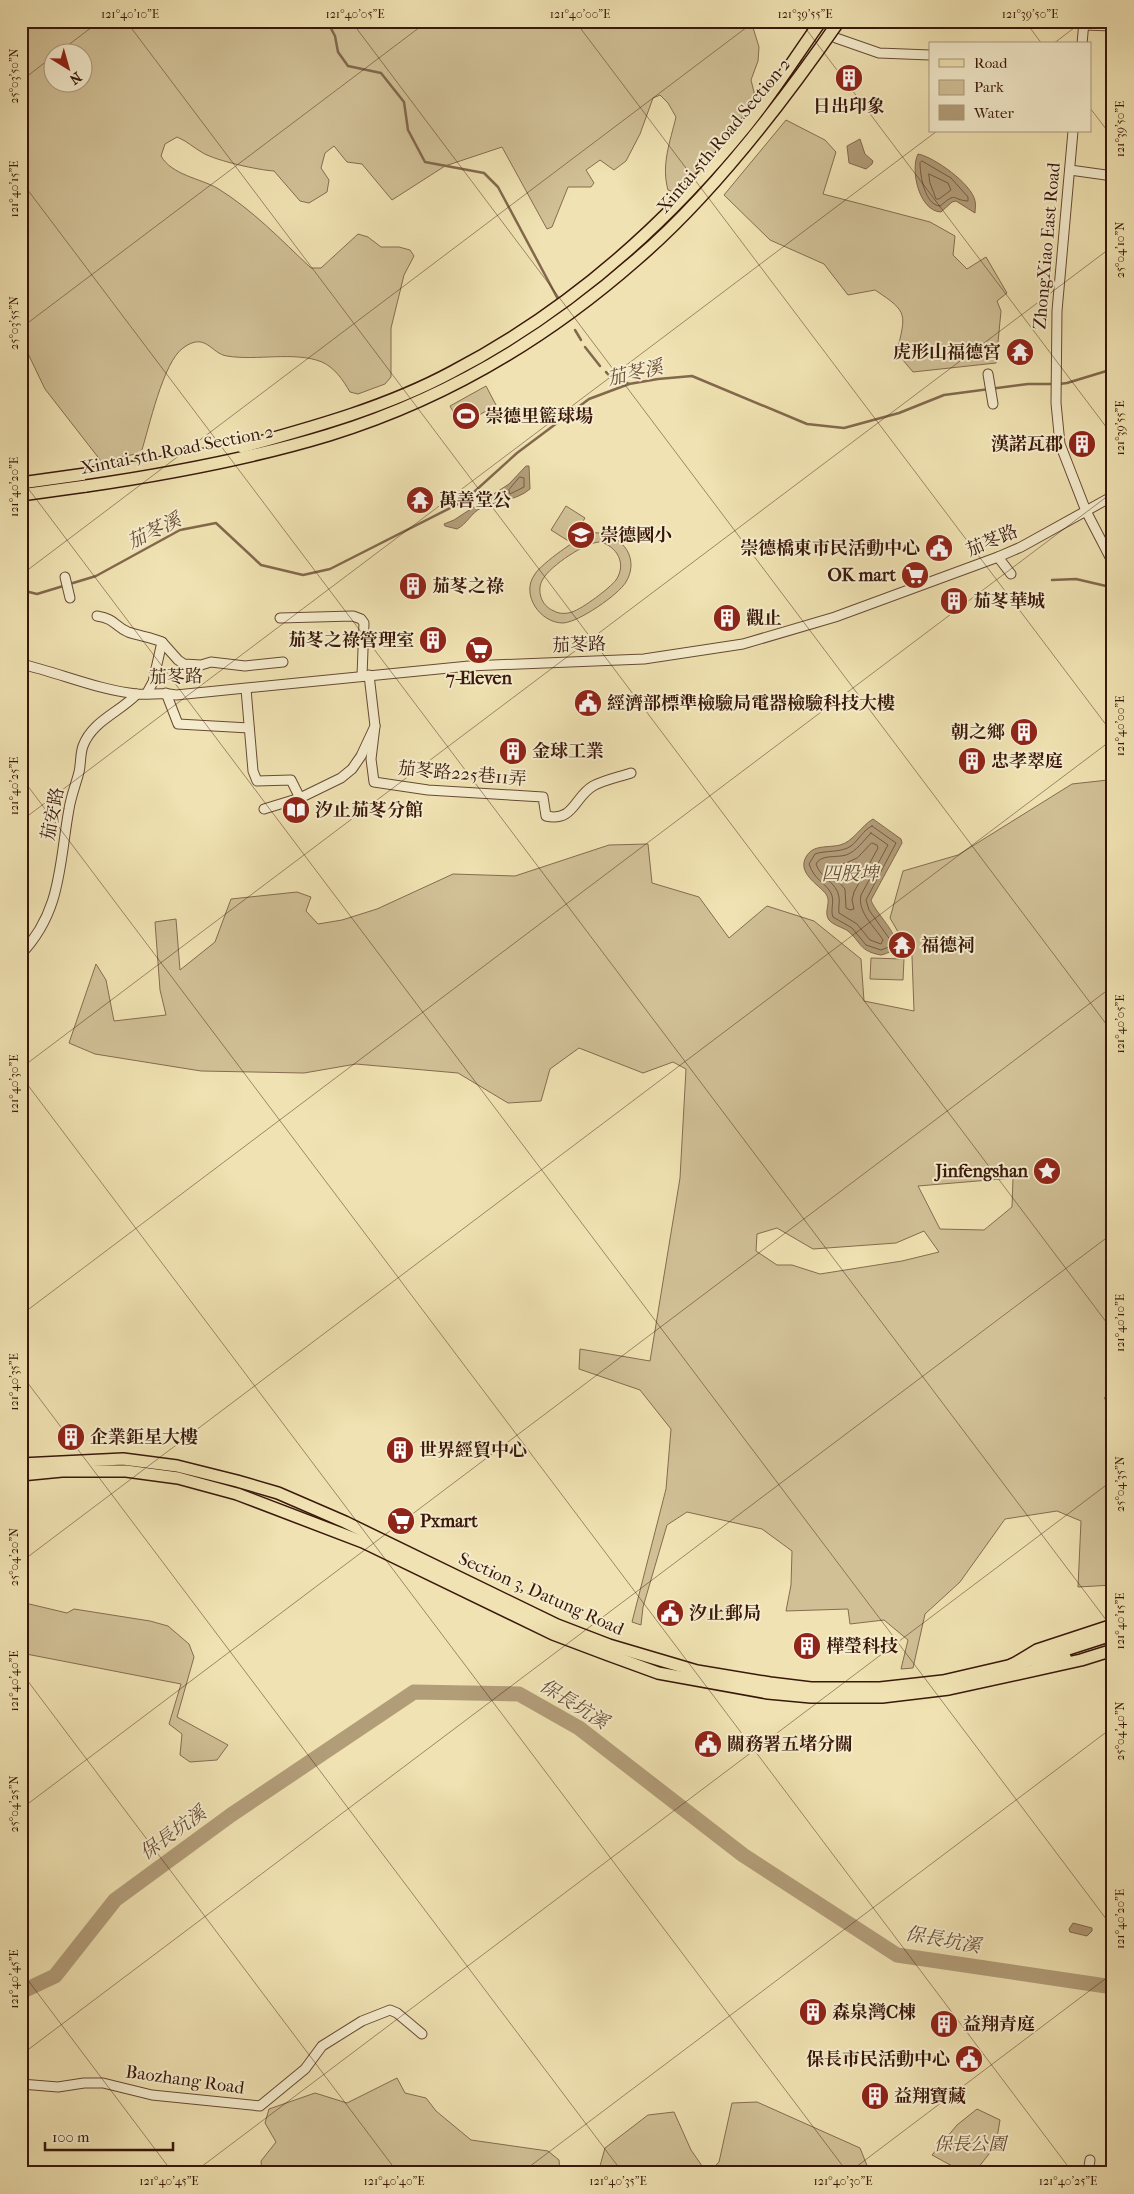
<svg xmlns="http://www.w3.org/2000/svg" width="1134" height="2194" viewBox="0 0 1134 2194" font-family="'IM FELL French Canon','Noto Serif TC',serif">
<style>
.green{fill:#d1c096;stroke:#856c50;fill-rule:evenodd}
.water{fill:#b29d79;stroke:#82684d}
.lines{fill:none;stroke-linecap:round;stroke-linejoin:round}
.shore{stroke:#765a42;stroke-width:1}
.stream{stroke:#82684d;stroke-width:2.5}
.river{stroke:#b29d79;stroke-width:15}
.minor-casing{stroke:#674a35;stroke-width:11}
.major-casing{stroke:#39180b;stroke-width:14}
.highway-casing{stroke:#39180b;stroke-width:15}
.minor{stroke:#f5eccd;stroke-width:9}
.major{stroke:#f0e2b2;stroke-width:11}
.highway{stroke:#f0e2b2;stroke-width:12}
.major-bridge-casing{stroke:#39180b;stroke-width:14;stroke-linecap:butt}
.major-bridge{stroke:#f0e2b2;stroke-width:11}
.ticks{fill:none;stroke:#39180b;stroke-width:1;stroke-opacity:0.45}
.labels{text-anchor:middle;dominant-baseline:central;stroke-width:4;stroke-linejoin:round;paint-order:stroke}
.poi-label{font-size:18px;font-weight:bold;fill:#39180b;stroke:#f5eccd;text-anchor:start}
.street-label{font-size:18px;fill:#39180b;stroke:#f5eccd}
.park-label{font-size:18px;font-style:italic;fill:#674a35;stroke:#f5eccd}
.water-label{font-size:19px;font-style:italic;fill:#694d37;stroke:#f5eccd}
.neatline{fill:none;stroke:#39180b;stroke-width:2}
.ticks-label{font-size:12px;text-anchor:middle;fill:#39180b}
</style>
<rect width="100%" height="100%" fill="#f0e2b2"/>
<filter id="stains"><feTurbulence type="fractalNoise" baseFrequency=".004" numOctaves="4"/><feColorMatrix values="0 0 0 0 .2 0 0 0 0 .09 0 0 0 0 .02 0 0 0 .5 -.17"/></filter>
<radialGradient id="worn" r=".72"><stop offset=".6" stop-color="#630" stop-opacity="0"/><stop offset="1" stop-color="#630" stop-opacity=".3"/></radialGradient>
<!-- green -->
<g class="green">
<path d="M21,21H751L759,47L758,61L751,80L754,92L751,105L722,145L677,193L668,190C661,165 670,142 676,117L668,103L660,95L653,98L640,134L626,161L614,170L600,160L586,170L594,183L591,187H568L552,227L547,229L502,147L445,166L392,200L362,164L347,162L334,146L325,153L321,168L329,180L327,192L309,203L300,201L274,171C258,170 217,161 203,153C194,148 187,141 177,137L165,144L161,156C172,175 199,178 217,188C253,210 281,240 311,268H321L358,234L368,237L381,247H399L410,250L414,256L404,275L391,328V377L385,384L358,394L350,392C343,380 335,368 322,362C295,351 256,361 227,356C211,354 206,331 183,348C163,362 149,428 141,453L101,461L45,389L21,339ZM82,52V82H52V52Z"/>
<path d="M786,120L825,140L836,152L823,194L930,222L955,236L953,255L967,269L986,257L1007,293L997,301L1001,311L996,363L913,372L897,353C905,314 910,313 875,290L848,295L824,264L770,240L724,195Z"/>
<polygon points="486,386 496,405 461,426 450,406"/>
<polygon points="566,506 585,518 570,542 551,530"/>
<path d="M590,533C617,530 642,555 626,582C618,595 579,622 563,623C540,623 520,594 535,574C542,563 578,538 590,533ZM600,542C617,546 627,564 616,580C610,588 582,609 572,612C566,614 559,614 554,611C541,606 536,590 543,579C550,566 586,542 600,542Z"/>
<path d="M1108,780H1113V1392L1104,1398L1113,1409V1585L1078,1587L1081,1521L1057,1511L1005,1519L960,1582L925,1614L913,1668L901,1669L908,1640L884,1620L850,1624L848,1609L786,1611L791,1585L792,1551L762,1529L687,1512L667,1525L643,1607L641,1625L632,1622L666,1489L671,1429L640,1390L579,1369L580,1349L650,1361L680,1178L686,1069L673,1062L643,1073L579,1048L550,1069L541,1101L508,1103L458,1073L356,1064L304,1073L201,1071L95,1054L69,1043L96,964L106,980L114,1021L166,1015L160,990L155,922L176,919L180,970L215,942L231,899L297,892L311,897L306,911L318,924L342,920L377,909L453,874L515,876L609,845L648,844L652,883L699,897L729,938L767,906L814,921L861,959L864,1001L914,1011L912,956L890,918L903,871L958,855L1072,784ZM1013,1178L1012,1207L984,1230L940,1229L918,1186ZM777,1228L813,1249L896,1243L924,1231L939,1252L902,1261L820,1274L792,1265H777L756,1251L757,1234Z"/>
<polygon points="871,958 904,959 903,980 870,979"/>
<polygon points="21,1602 67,1613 74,1609 150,1621 168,1626 189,1644 194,1657 177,1717 228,1745 217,1760 190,1762 180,1755 182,1734 169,1724 181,1684 21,1653"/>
<polygon points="397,2078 405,2093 426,2098 436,2111 471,2140 548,2151 559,2160 560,2173 262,2173 261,2161 276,2142 265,2123 269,2109 315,2093 347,2103"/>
<polygon points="757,2102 860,2148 870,2173 708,2173 719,2162 732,2103"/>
<polygon points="977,2109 1000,2120 997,2138 1000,2140 974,2173 965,2173 932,2155 957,2125"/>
<polygon points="674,2112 691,2150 707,2173 598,2173 605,2148 648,2115"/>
</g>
<!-- water -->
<g class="water">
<polygon points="860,139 865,154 873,161 872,164 866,169 849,163 847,146"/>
<path d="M918,154C934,157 972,184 975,201C976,205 975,209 975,213L956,201L952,202L941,212C919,211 910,170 918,154Z"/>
<path d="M526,466H529L530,489C516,501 498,500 481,508C471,513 467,524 457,529L445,526L444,524L454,520L509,484Z"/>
<path d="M873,819L901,839L902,843L871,900C877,918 916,947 881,955C859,951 862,943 848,931C842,927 833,925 829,920C823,912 832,902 826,894C818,884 797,873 806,857C813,844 828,848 840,845C853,842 861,826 873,819Z"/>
<polygon points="1073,1923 1092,1928 1092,1931 1087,1936 1070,1932 1069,1929"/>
</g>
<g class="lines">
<!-- shore -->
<g class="shore">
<path d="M922,161L951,178L968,197V201C951,200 958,191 940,206C925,205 920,176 920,163Z"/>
<polygon points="929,174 948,183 951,190 939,199 936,199 930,183"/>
<polygon points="520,477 524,478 524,487 510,494 509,490"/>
<path d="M872,826L896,843L866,900L869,910L891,941L889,947L881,950L866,945L852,928L833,917C830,910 835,901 831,893C824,881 815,881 809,864L815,854C826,850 841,853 851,846C859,840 863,830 872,826Z"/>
<path d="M871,833L888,845L861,895C857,912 875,927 883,940L881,944L870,940L857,924L839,913C838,908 840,902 839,897C837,882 820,878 816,864C821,854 836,858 846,855C857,851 863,841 871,833Z"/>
<polygon points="872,843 877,845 878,848 854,892 852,900 854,909 850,910 846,908 845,889 826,867 846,863 857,858"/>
</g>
<!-- stream -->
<g class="stream">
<polyline points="327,21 335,36 338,52 348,66 381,73 404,102 408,130 425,162 484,173 498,187 559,301"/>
<polyline points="575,330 581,340"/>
<polyline points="585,347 600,366"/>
<polyline points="606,372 610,376 629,384"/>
<polyline points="1059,384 1067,383 1113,369"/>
<polyline points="1052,580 1076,579 1106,586"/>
<polyline points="21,590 37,594 96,576 180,530 216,523 261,565 303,575 330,569 464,501 517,453 589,399 629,384 658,379 692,376 807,424 844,428 899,413 944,395 1028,384 1054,384"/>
</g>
<!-- river -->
<polyline class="river" points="21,1992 55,1976 115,1900 231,1815 414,1692 519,1694 579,1728 743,1855 897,1955 1113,1987"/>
<defs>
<g id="minor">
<polyline points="1084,25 1113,26"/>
<polyline points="836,38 879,53 930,55"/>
<polyline points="1082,44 1084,21"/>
<polyline points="1073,131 1057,311 1056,403 1060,444 1086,511 1113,563"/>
<polyline points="1070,170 1113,176"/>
<polyline points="988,374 993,404"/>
<polyline points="998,557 1011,574"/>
<polyline points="65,577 70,598"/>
<path d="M97,616C116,619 114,626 128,632C139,636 151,637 162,642L153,682L147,693"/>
<polyline points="280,618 353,616 361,619 364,623 362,676"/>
<polyline points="162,642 178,660 184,664 201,665 211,662 245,666 283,662"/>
<path d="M21,664C60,673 98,690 137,694C151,695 163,692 176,695L469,666L644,659L743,644L835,617L998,557L1021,547L1113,496"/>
<polyline points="246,689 253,771 257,781 291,780 300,798"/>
<polyline points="166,693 178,724 249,728"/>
<path d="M375,726L371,759L374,782L428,790L543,797L546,816C574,822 574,797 593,786C604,780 619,777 631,773"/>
<polyline points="264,809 300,798 341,778 352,769 361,756 375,726 369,675"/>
<path d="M21,954C62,911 59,864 69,809C71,796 76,784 79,772C81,764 80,754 83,746C92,721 120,712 137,694"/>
<polyline points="21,2084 58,2087 84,2083 103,2083 152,2095 260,2106 305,2069 322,2046 362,2021 390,2010 397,2013 422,2034"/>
<polyline points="1088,2173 1090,2160"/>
</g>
<g id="major">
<polyline points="21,483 143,466 242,447"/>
<polyline points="21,495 86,486"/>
<polyline points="21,1464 123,1459 177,1466 237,1481 278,1493 345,1522 557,1625 609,1645 697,1671 770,1683 811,1688 880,1688 943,1681 1012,1665 1037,1650 1113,1625"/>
<polyline points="21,1475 62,1471 126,1471 178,1478 237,1494 363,1542 553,1634 606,1654 658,1673 768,1693 811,1697 882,1697 949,1689 1081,1660 1113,1650"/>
</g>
<g id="highway">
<polyline points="1012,1665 1054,1653 1113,1634"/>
<polyline points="1037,1668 1065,1658"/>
</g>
</defs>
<!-- minor casing -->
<use href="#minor" class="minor-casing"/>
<!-- major casing -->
<use href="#major" class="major-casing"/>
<!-- highway casing -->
<use href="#highway" class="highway-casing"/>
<!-- minor -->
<use href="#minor" class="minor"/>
<!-- major -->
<use href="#major" class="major"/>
<!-- highway -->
<use href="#highway" class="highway"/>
<defs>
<g id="major-bridge">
<path d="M242,447C314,427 387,407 452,372C567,312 665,226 746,126C773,93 796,56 821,21"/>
<path d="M86,486C168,474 250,459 329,435C443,400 547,338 636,260C711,196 783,102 839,21"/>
</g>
</defs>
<!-- major-bridge casing -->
<use href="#major-bridge" class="major-bridge-casing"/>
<!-- major-bridge -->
<use href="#major-bridge" class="major-bridge"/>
</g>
<!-- ticks -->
<path class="ticks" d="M126,21L1113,1331M351,21L1113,1033M575,21L1113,734M800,21L1113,436M1025,21L1042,44M1053,44L1083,21M59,52L100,21M21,81L52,57M1090,108L1113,138M21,181L1113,1629M21,328L428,21M21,479L1113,1928M21,575L755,21M21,777L1073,2173M21,821L937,131M21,1068L1113,246M21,1076L848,2173M21,1315L1113,492M21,1374L623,2173M21,1562L1113,739M21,1672L398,2173M21,1809L1113,986M21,1971L173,2173M21,2055L1113,1233M193,2173L1113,1480M521,2173L1113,1727M848,2173L1113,1973"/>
<!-- icons -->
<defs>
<symbol id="building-disc" viewBox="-11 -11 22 22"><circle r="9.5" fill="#8f2418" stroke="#f5eccd"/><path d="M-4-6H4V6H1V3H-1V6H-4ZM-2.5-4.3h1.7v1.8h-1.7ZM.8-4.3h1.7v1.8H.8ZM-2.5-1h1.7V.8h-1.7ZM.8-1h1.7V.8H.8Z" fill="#fff"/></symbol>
<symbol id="temple-disc" viewBox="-11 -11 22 22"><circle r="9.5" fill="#8f2418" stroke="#f5eccd"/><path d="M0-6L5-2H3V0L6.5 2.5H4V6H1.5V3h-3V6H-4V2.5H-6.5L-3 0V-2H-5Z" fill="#fff"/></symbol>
<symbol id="stadium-disc" viewBox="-11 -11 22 22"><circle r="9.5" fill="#8f2418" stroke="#f5eccd"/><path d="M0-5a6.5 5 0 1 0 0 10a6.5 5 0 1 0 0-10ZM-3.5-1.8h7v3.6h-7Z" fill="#fff"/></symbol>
<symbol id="school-disc" viewBox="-11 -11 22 22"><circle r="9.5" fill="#8f2418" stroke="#f5eccd"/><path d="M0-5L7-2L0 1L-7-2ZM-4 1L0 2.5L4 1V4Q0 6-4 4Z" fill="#fff"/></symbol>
<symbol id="civic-disc" viewBox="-11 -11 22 22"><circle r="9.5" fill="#8f2418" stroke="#f5eccd"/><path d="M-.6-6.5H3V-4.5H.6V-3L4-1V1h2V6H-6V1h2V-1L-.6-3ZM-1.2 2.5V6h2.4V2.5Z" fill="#fff"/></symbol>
<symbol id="supermarket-disc" viewBox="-11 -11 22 22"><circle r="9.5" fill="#8f2418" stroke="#f5eccd"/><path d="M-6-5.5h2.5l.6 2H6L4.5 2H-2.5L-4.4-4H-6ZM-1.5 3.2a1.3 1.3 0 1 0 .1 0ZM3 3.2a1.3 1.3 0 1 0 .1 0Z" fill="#fff"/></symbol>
<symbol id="library-disc" viewBox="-11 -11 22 22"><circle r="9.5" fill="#8f2418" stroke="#f5eccd"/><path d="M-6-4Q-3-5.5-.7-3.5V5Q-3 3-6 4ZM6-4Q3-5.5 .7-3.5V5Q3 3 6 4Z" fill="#fff"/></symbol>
<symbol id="sight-disc" viewBox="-11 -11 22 22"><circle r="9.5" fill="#8f2418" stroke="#f5eccd"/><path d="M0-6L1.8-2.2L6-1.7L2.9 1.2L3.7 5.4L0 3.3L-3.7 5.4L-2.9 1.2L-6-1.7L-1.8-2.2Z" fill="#fff"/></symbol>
</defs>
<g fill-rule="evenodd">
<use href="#building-disc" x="833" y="62" width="32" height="32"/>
<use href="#temple-disc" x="1004" y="336" width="32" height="32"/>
<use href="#stadium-disc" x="450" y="400" width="32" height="32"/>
<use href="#building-disc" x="1066" y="428" width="32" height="32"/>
<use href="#temple-disc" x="404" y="484" width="32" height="32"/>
<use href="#school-disc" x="565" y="519" width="32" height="32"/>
<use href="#civic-disc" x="923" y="532" width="32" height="32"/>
<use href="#supermarket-disc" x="899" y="559" width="32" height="32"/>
<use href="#building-disc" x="397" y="570" width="32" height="32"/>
<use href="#building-disc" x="938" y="585" width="32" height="32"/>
<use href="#building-disc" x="711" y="602" width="32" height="32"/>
<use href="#building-disc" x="417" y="624" width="32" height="32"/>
<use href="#supermarket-disc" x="463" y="634" width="32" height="32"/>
<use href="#civic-disc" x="572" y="687" width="32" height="32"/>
<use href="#building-disc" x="1008" y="716" width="32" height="32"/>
<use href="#building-disc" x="497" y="735" width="32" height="32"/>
<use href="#building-disc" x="956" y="745" width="32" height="32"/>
<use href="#library-disc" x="280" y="794" width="32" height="32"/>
<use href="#temple-disc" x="886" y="929" width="32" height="32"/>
<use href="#sight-disc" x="1031" y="1155" width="32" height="32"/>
<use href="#building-disc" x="55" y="1421" width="32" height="32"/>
<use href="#building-disc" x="384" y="1434" width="32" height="32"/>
<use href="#supermarket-disc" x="385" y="1505" width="32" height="32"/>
<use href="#civic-disc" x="654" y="1597" width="32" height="32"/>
<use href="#building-disc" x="791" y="1630" width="32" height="32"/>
<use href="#civic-disc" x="692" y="1728" width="32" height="32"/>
<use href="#building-disc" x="797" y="1996" width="32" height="32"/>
<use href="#building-disc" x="928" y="2008" width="32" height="32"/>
<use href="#civic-disc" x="953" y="2043" width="32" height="32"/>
<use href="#building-disc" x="859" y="2080" width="32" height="32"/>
</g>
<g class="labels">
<!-- poi labels -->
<g class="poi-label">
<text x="849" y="106" text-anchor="middle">日出印象</text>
<text x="1001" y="352" text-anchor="end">虎形山福德宮</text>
<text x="485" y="416">崇德里籃球場</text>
<text x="1063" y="444" text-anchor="end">漢諾瓦郡</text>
<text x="439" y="500">萬善堂公</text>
<text x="600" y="535">崇德國小</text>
<text x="920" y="548" text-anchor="end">崇德橋東市民活動中心</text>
<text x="896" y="575" text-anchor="end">OK mart</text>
<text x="432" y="586">茄苳之祿</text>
<text x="973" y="601">茄苳華城</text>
<text x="746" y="618">觀止</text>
<text x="414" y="640" text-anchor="end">茄苳之祿管理室</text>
<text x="479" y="678" text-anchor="middle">7-Eleven</text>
<text x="607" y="703">經濟部標準檢驗局電器檢驗科技大樓</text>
<text x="1005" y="732" text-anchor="end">朝之鄉</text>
<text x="532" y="751">金球工業</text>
<text x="991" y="761">忠孝翠庭</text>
<text x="315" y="810">汐止茄苳分館</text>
<text x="921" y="945">福德祠</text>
<text x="1028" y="1171" text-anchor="end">Jinfengshan</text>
<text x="90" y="1437">企業鉅星大樓</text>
<text x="419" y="1450">世界經貿中心</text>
<text x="420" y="1521">Pxmart</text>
<text x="689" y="1613">汐止郵局</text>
<text x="826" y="1646">樺瑩科技</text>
<text x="727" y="1744">關務署五堵分關</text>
<text x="832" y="2012">森泉灣C棟</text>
<text x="963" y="2024">益翔青庭</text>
<text x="950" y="2059" text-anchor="end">保長市民活動中心</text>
<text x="894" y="2096">益翔寶藏</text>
</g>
<!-- street labels -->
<g class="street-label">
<text transform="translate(724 136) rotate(-50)">Xintai 5th Road Section 2</text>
<text transform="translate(1047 246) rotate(-85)">ZhongXiao East Road</text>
<text transform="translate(177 450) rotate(-11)">Xintai 5th Road Section 2</text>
<text transform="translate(992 541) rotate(-23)">茄苳路</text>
<text transform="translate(579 645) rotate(-2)">茄苳路</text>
<text transform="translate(176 677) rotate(-1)">茄苳路</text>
<text transform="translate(462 774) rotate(5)">茄苳路225巷11弄</text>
<text transform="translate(53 814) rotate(-79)">茄安路</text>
<text transform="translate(541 1594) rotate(24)">Section 3, Datung Road</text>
<text transform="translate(185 2080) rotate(8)">Baozhang Road</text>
</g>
<!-- park labels -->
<g class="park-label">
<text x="970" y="2144">保長公園</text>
</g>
<!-- water labels -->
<g class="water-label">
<text transform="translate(635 373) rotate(-13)">茄苳溪</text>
<text transform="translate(154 531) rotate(-26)">茄苳溪</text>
<text x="850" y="874">四股埤</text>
<text transform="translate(574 1704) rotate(32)">保長坑溪</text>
<text transform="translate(173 1833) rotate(-36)">保長坑溪</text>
<text transform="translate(943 1940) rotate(10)">保長坑溪</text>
</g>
</g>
<!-- margin -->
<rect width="1134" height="2194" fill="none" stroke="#f0e2b2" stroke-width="55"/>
<!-- legend -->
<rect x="929" y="42" width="162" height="90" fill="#f5eccd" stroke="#aa977f"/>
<rect x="939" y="59" width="25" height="8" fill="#f0e2b2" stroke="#aa977f"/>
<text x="974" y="68" font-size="15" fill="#39180b">Road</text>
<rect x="939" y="80" width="25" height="15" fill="#d1c096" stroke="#aa977f"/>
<text x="974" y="92" font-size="15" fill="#39180b">Park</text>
<rect x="939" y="105" width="25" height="15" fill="#b29d79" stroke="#aa977f"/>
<text x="974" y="118" font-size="15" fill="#39180b">Water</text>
<!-- north arrow -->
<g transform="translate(68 68) rotate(143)"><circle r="24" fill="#f5eccd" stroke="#aa977f"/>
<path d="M0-4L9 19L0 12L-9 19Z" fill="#8f2418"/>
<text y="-8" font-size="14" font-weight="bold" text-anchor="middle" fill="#39180b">N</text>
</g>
<!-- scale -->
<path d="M45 2142v8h128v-8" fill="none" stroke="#39180b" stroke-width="2.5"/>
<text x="52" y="2142" font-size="15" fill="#39180b" stroke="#f5eccd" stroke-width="4" paint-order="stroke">100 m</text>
<rect x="28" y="28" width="1078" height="2138" class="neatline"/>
<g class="ticks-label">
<text x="130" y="18">121°40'10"E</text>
<text x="355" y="18">121°40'05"E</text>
<text x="580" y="18">121°40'00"E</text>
<text x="805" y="18">121°39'55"E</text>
<text x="1030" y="18">121°39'50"E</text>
<text transform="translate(14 76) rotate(-90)" y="4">25°03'50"N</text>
<text transform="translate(1120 129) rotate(-90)" y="4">121°39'50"E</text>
<text transform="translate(14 189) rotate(-90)" y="4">121°40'15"E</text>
<text transform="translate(1120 250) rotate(-90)" y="4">25°04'10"N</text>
<text transform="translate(14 323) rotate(-90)" y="4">25°03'55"N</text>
<text transform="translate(1120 428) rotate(-90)" y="4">121°39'55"E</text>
<text transform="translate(14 487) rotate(-90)" y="4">121°40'20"E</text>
<text transform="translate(1120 726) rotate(-90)" y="4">121°40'00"E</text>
<text transform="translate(14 786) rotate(-90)" y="4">121°40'25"E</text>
<text transform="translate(1120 1024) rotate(-90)" y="4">121°40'05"E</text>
<text transform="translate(14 1084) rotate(-90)" y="4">121°40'30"E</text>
<text transform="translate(1120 1323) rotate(-90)" y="4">121°40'10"E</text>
<text transform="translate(14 1382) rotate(-90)" y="4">121°40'35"E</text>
<text transform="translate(1120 1484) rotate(-90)" y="4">25°04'35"N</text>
<text transform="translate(14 1557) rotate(-90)" y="4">25°04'20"N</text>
<text transform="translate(1120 1621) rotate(-90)" y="4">121°40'15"E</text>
<text transform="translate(14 1681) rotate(-90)" y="4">121°40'40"E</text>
<text transform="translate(1120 1731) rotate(-90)" y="4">25°04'40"N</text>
<text transform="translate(14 1804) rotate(-90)" y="4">25°04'25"N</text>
<text transform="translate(1120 1919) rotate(-90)" y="4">121°40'20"E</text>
<text transform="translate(14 1979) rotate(-90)" y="4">121°40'45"E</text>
<text x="169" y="2185">121°40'45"E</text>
<text x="394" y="2185">121°40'40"E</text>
<text x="618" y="2185">121°40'35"E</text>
<text x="843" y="2185">121°40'30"E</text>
<text x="1068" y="2185">121°40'25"E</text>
</g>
<rect width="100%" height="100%" filter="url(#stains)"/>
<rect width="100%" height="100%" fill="url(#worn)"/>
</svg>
